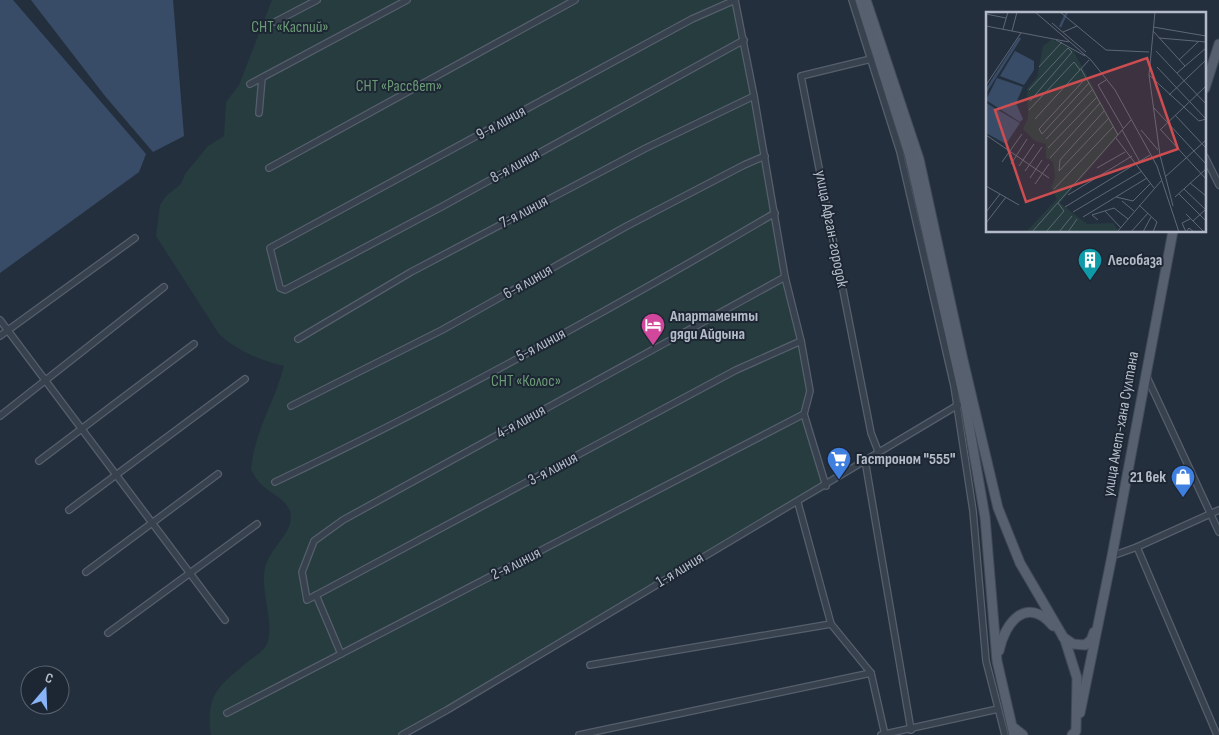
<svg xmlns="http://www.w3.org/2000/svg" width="1219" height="735" viewBox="0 0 1219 735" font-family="'Sofia Sans Condensed',sans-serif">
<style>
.green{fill:#263c3f}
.water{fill:#394c67}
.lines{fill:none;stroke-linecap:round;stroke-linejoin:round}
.street-casing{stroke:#565f6c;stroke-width:8}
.primary-casing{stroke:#414a57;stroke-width:11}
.street{stroke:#38414e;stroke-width:5.5}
.primary{stroke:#56606e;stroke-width:9}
.labels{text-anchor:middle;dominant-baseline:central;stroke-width:4;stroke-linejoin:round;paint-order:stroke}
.park-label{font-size:16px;fill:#6b9a76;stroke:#1d2633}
.street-label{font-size:16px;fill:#b4bcc9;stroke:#1d2633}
.poi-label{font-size:16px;font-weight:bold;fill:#b4bcc9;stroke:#1d2633;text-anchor:start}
.inset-river{fill:none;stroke:#394c67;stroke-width:2.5}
.inset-road{fill:none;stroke:#5e6776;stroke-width:1}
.view{fill:#ce4d50;fill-opacity:0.15;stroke:#ce4d50;stroke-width:2.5}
.inset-edge{fill:none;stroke:#b4bcc9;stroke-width:2.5}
</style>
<rect width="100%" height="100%" fill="#242f3e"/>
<!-- green -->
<path class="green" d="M272,0H732C758,124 776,250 805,373L807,388L802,410L826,490L734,540L404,735H211C205,693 220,685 250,660C256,656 264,650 267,644C275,622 260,593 265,568C270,546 296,532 290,511C286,499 268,492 260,483C256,479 254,474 251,470C255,429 274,404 284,366C260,360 237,351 219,334L156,236L160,205L166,196L181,184L185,174L208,146L224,136L226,102L239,85Z"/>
<!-- water -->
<g class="water">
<polygon points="0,0 13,0 146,154 139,172 0,273"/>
<polygon points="31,0 173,0 184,136 153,152 105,96"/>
</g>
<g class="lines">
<defs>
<g id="street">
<polyline points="735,0 692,19 270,248 280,288 285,290 443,206 744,40"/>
<polyline points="735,0 754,96 785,277 801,341 810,391 804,414 826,486"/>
<polyline points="852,0 900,152 954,386 973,511 986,661 1005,735"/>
<polyline points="275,22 317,0"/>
<polyline points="871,59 801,76 871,433 878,451"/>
<polyline points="250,84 407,0"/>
<polyline points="259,113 262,78"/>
<polyline points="1205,157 1219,185"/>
<polyline points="269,168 575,0"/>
<polyline points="785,277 343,520 314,541 302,572 307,600 736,370 801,341"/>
<polyline points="0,320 225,620"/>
<polyline points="0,336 135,238"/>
<polyline points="298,339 411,272 646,148 754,96"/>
<polyline points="1146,375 1219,532"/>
<polyline points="291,406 442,330 625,227 744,165 765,156"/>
<polyline points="0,416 164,287"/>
<polyline points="865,460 911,730"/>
<polyline points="39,461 194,344"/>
<path d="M275,482C446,401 612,309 775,213"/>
<polyline points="798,503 831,624 871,673 885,735"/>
<polyline points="69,510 245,379"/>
<polyline points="1137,547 1217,735"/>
<polyline points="1112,556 1137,547 1219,510"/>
<polyline points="86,572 218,474"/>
<polyline points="316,595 341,654"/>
<polyline points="108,633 257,524"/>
<polyline points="590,665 831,624"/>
<polyline points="227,713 804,414"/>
<polyline points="402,735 447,710 958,405"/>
<polyline points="579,735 871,673"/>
<polyline points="881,735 998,709"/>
</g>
<g id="primary">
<polyline points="860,0 910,157 965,402 985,517 997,661 1014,735"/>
<polyline points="866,0 919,159 963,360 998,508 1020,563 1065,640 1077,678 1076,731 1072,735"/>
<polyline points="1205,88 1219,44"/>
<polyline points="1063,637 1073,644 1085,645 1091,640 1094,632"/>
<path d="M999,651C1005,622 1027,595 1053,626"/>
<polyline points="1080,713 1112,556 1173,231"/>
<polyline points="1013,727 1023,735"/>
</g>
</defs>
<!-- street casing -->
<use href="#street" class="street-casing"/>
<!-- primary casing -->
<use href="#primary" class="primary-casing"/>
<!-- street -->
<use href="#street" class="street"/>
<!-- primary -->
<use href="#primary" class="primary"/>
</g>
<!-- icons -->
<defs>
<symbol id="building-pin" viewBox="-11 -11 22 30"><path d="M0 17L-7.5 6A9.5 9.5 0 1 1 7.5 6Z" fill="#0f9aa8" stroke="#1d2633"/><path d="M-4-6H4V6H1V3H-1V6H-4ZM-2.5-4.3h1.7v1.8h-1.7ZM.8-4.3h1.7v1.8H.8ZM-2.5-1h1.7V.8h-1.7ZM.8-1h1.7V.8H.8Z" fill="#fff"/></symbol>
<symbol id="hotel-pin" viewBox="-11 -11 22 30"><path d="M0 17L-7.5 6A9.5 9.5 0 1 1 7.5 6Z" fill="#d1479c" stroke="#1d2633"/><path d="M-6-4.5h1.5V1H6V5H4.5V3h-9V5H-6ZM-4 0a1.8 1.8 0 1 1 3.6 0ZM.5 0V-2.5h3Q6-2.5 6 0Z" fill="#fff"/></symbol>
<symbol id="supermarket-pin" viewBox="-11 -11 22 30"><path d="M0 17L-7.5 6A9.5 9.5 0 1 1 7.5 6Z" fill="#3f7fe0" stroke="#1d2633"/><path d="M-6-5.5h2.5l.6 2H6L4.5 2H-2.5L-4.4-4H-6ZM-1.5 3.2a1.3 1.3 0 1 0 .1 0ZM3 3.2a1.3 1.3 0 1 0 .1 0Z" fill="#fff"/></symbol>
<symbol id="shop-pin" viewBox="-11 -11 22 30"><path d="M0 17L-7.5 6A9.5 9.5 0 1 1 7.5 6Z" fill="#3f7fe0" stroke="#1d2633"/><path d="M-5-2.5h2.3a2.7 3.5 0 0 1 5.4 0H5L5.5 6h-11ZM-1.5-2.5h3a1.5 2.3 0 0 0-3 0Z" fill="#fff"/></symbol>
</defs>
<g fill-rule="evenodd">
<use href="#building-pin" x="1076" y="246" width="28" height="38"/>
<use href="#hotel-pin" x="639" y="311" width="28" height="38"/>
<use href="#supermarket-pin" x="825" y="445" width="28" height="38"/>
<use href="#shop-pin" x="1169" y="463" width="28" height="38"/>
</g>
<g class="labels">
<!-- park labels -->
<g class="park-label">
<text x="290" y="27">СНТ «Каспий»</text>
<text x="399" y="86">СНТ «Рассвет»</text>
<text x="526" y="381">СНТ «Колос»</text>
</g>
<!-- street labels -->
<g class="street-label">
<text transform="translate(501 123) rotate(-29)">9-я линия</text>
<text transform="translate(515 166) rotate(-29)">8-я линия</text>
<text transform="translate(524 212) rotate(-28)">7-я линия</text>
<text transform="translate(831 229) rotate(79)">улица Афган-городок</text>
<text transform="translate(528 282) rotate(-30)">6-я линия</text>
<text transform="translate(541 345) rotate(-28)">5-я линия</text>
<text transform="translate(521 422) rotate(-29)">4-я линия</text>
<text transform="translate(1121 424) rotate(-80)">улица Амет-хана Султана</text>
<text transform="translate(553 469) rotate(-28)">3-я линия</text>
<text transform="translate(516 564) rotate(-27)">2-я линия</text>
<text transform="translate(680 570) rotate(-31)">1-я линия</text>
</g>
<!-- poi labels -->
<g class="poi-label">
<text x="1108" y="260">Лесобаза</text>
<text x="670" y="316">Апартаменты<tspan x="670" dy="18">дяди Айдына</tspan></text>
<text x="856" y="459">Гастроном "555"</text>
<text x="1166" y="477" text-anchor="end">21 век</text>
</g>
</g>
<!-- overview -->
<g transform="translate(986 12)">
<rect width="220" height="220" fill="#242f3e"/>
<path d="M66,27L87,38L133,123L74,191L101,212L127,211L133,220H40L71,187L65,176L69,165L67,150L60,146V132L49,129L37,117L42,105L41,77L51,65L57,34Z" fill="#263c3f"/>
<path d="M29,39L48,49V58L38,73L14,64ZM11,66L37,75L30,91L37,107L34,110L0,88ZM0,91L34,111L20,132L0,121Z" fill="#394c67"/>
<path class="inset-river" d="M74,15L81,0M0,79L34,26"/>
<path class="inset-road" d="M49,0L105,48L129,78L171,154L193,220M74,0L91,14M169,0L163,63L174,143L187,194M0,2L20,6M66,11L100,40M0,14L83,30M167,15L220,24M17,17L22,0M26,19L31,0M167,19L199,54M77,20L91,14L120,38L163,40M173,26L220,30M70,28L99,44M170,39L220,92M193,48L212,30M53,55L76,30M171,55L220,107M95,57L132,123M191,61L220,36M163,63L213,109L220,107M100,66L53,117L56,122L103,71M120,68L112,73L137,116M0,73L35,21M43,78L82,36L86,40L44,89M183,83L220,48M168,96L220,152M43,98L88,50L94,58M189,103L220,136M49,107L103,48M174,117L220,167M136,118L154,150M155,118L172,138M174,118L220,74M0,123L63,166M130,126L168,176M60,127L107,77M62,136L111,85M64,146L114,91M16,150L36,122M25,152L41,127M33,154L48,132M111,156L139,140M39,159L56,135M73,159L74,148L118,99M73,159L123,106M179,165L220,128M44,166L56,148M204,171L220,184M49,172L63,152M0,174L33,193M68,177L127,115M198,177L220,198M193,182L220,209M82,183L146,144M130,185L147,189L165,171M189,185L220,157M136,189L148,199M153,193L171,210L167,220M79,195L164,143M119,199L135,216M0,200L14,182M87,200L156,159M200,202L218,220M97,205L161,166M204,207L196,211L200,220L203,216L208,220M112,208L106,203L128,196L142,207M207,209L220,197M0,211L20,185M46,220L145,108M60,220L78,199L72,191M73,220L86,204M82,220L91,207M131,220L175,169M145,220L162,201M157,220L165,205"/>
<path class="view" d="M161,46L192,137L40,190L9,98Z"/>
<rect width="220" height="220" class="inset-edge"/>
</g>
<!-- north arrow -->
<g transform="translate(45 690) rotate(19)"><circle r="24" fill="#1d2633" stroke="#59626f"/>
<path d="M0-4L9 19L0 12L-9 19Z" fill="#8ab4f8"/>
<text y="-8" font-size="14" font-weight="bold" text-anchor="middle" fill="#b4bcc9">С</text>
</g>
</svg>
